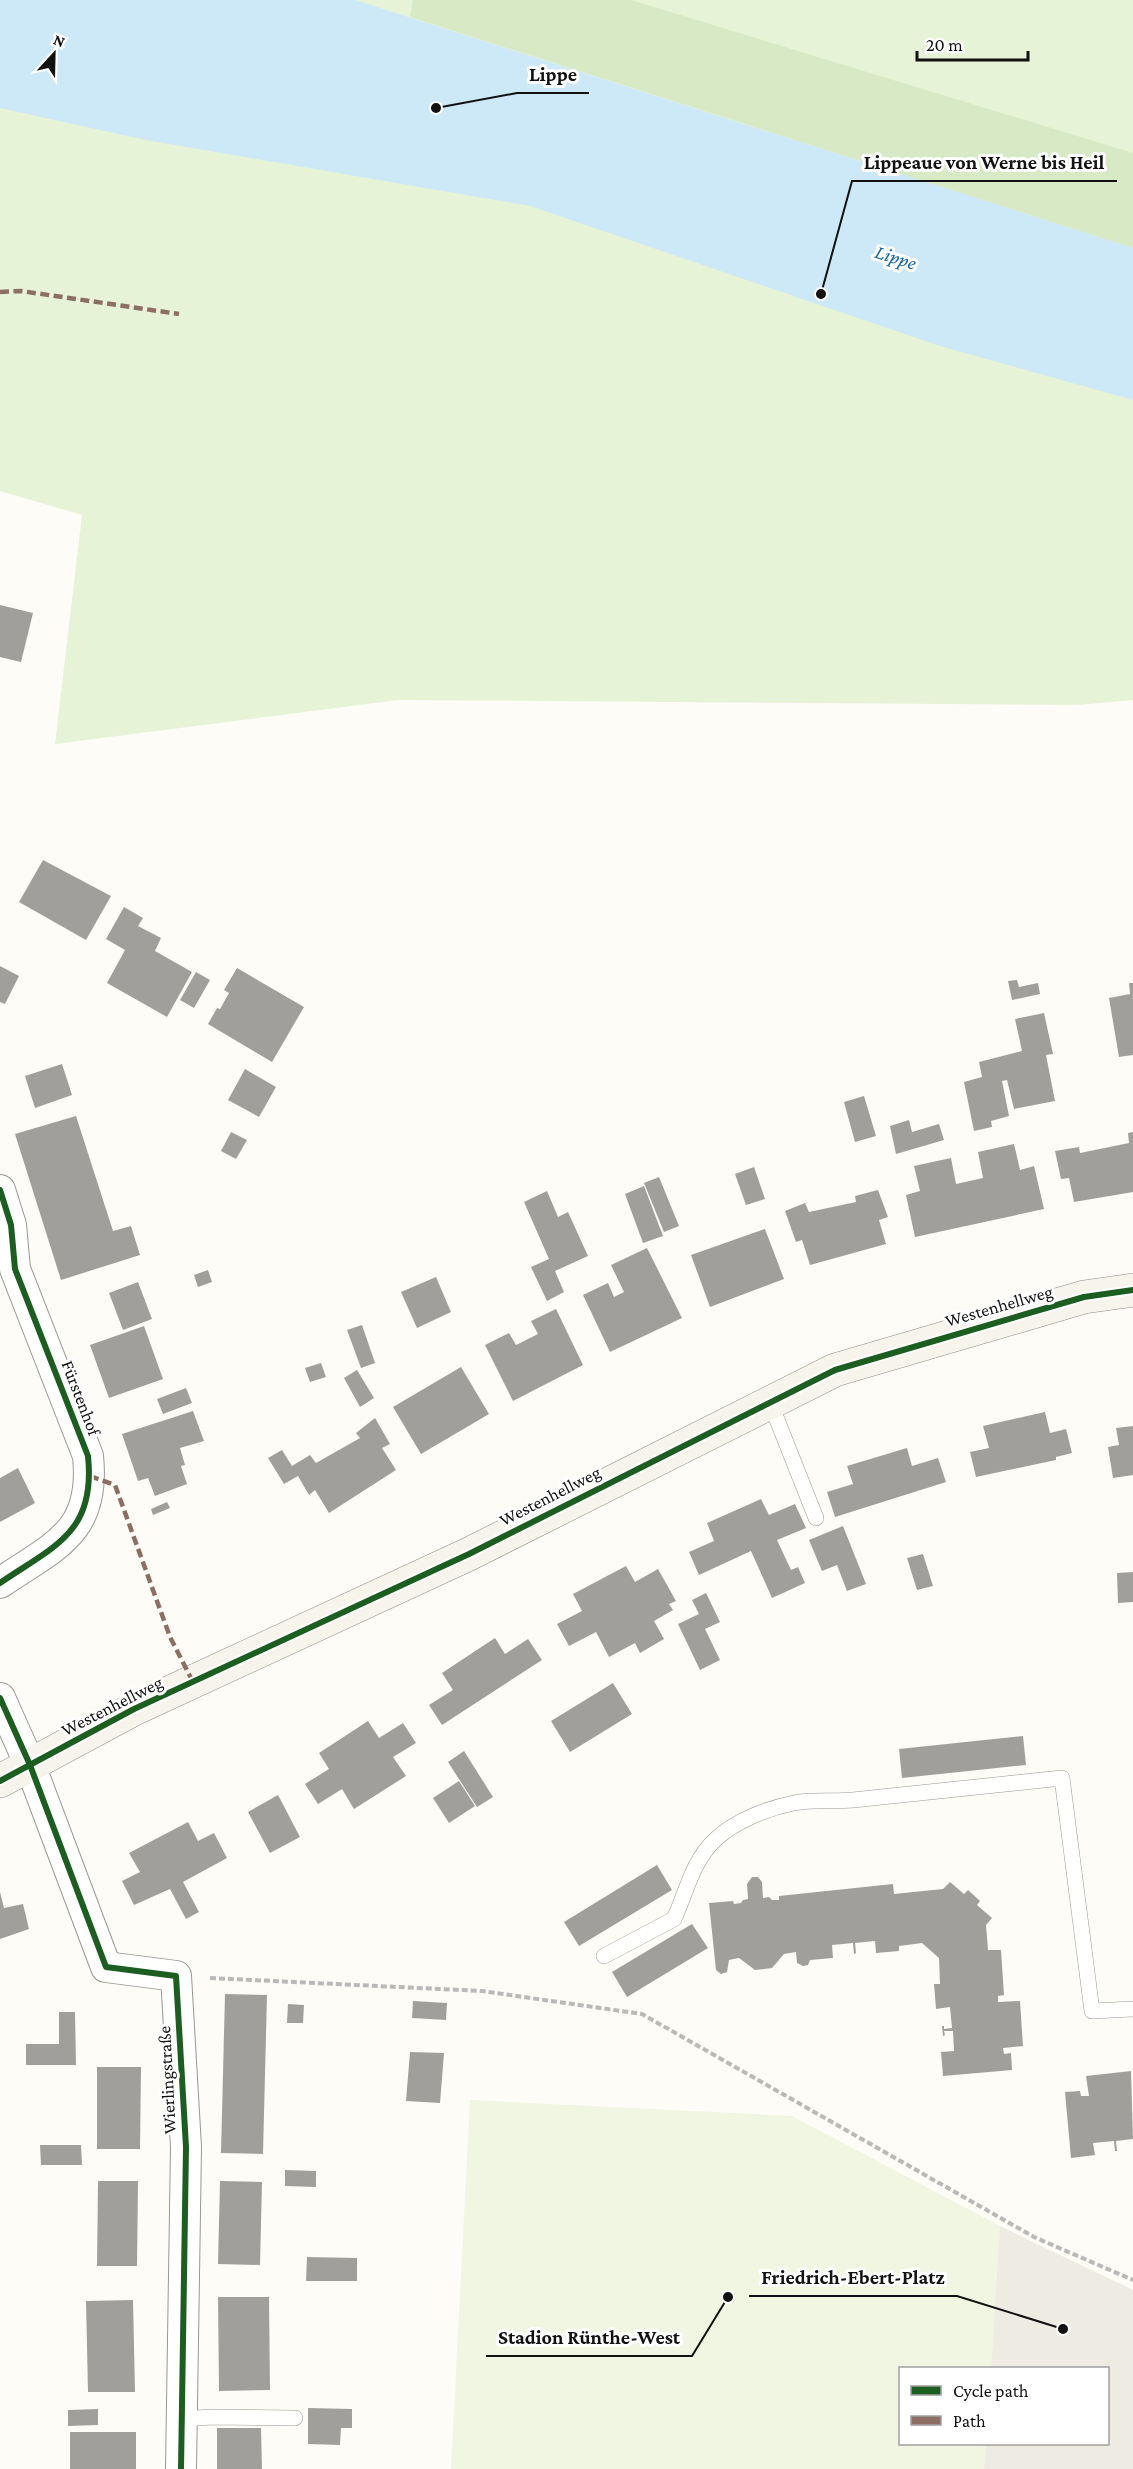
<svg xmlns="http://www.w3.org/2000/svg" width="1133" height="2469" viewBox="0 0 1133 2469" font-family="'Crimson Pro',serif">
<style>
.green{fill:#e7f3d7}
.forest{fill:#d8eac5}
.pitch{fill:#f0f6e1}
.plaza{fill:#edebe2}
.water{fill:#cde8f7}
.building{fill:#a19f9c}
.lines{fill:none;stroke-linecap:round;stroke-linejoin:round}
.service-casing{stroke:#979795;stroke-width:16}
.minor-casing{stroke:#979795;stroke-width:32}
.secondary-casing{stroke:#8e8d8b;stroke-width:34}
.path{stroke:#b9b9b8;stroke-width:4;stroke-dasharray:6 3;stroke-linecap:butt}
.service{stroke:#fffffe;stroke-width:15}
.minor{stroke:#fffffe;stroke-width:30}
.secondary{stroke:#f6f4eb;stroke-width:33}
.quiet{stroke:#8d6e63;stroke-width:4.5;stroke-dasharray:9 4.5;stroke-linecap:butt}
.cycleway-casing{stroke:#fff;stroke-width:10}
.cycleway{stroke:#1b5e20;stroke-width:6}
.labels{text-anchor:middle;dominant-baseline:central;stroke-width:6;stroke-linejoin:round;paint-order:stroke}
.street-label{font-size:18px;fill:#111;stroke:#fff}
.water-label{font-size:20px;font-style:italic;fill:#1768a6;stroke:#fff}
.leader{fill:none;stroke:#111;stroke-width:2}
.callout-dot{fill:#111;stroke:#fff;stroke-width:2}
.callout-label{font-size:20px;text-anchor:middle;font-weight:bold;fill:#111;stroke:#fff;stroke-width:6;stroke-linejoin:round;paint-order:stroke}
</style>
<rect width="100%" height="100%" fill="#fdfcf7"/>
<!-- green -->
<polygon class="green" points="0,0 1133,0 1133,700 1078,705 398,700 55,744 82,515 0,491"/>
<!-- forest -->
<polygon class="forest" points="413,0 631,0 1133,153 1133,248 410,17"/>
<!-- pitch -->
<polygon class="pitch" points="470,2100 792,2116 1000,2226 991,2368 900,2368 900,2444 986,2444 984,2469 451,2469"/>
<!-- plaza -->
<polygon class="plaza" points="1000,2226 1133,2290 1133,2469 984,2469 986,2444 1108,2444 1108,2368 991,2368"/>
<!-- water -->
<polygon class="water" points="0,0 355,0 1133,248 1133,400 940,346 530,206 146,140 0,108"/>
<!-- building -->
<g class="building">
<polygon points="0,605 33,613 21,662 0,657"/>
<polygon points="43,860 111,896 86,940 19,902"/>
<polygon points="124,907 143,918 138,926 161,938 155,951 192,972 167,1017 107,983 125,950 106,939"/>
<polygon points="0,966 19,976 5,1004 0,1002"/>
<polygon points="237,968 304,1007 272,1062 208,1024 217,1008 220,1009 229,993 224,990"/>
<polygon points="196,972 210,980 194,1008 180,1000"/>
<polygon points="1017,980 1019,987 1038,983 1040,994 1012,1000 1008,981"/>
<polygon points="1129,983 1133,983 1133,1055 1119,1057 1109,998 1130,994"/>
<polygon points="1044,1013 1053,1054 1046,1055 1055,1101 1014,1109 1007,1080 1002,1081 1009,1116 991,1121 992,1127 974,1131 964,1082 982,1077 979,1062 1022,1051 1015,1019"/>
<polygon points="62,1064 72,1095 35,1108 25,1076"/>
<polygon points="245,1069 276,1087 259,1117 228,1100"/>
<polygon points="864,1096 876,1136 855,1142 844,1102"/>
<polygon points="76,1116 113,1231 131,1226 140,1255 61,1280 15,1134"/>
<polygon points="909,1120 912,1132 939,1124 944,1140 896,1154 890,1126"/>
<polygon points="231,1132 247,1140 236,1159 221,1151"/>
<polygon points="1133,1132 1133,1192 1074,1202 1069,1178 1061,1179 1055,1151 1079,1147 1080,1153 1129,1143 1128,1133"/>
<polygon points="1014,1144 1020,1170 1034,1166 1044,1209 915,1237 906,1195 920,1191 914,1166 951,1158 956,1184 983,1178 978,1152"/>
<polygon points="754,1167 765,1199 746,1205 735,1174"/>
<polygon points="659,1177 679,1226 664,1232 644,1183"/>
<polygon points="644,1186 663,1236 643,1243 625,1194"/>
<polygon points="878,1190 888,1217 879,1220 886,1244 810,1265 802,1240 796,1242 785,1211 805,1203 809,1212 856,1202 855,1196"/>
<polygon points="547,1191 558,1217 568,1212 588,1256 555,1271 564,1292 547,1301 531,1267 549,1259 524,1202"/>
<polygon points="765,1229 784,1279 710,1307 691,1255"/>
<polygon points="647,1248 682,1318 610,1352 583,1295 608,1283 614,1297 624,1292 611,1265"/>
<polygon points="208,1270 212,1282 198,1287 194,1275"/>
<polygon points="436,1277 451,1312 417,1328 401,1292"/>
<polygon points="138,1282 152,1319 123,1330 109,1293"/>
<polygon points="556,1309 583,1365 513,1401 485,1345 509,1333 516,1345 538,1334 531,1321"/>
<polygon points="362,1325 375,1363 361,1368 347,1330"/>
<polygon points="144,1326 163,1379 109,1398 90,1345"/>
<polygon points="321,1363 326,1377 310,1382 305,1368"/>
<polygon points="461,1367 489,1414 421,1454 393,1407"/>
<polygon points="357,1370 374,1398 360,1407 344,1378"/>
<polygon points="186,1388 192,1403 163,1414 157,1399"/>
<polygon points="193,1411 204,1441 180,1448 185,1465 181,1466 187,1484 155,1496 148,1478 138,1481 122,1434"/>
<polygon points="1045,1412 1050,1433 1066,1429 1072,1453 1056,1457 1056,1460 976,1477 970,1452 989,1448 983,1426"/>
<polygon points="375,1418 390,1444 382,1448 396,1470 329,1513 315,1490 309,1495 298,1476 284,1484 268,1458 282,1450 292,1466 310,1455 316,1463 360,1438 356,1433"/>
<polygon points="1133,1426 1133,1475 1113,1478 1108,1447 1119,1445 1116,1428"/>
<polygon points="907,1448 912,1466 938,1458 946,1482 835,1517 827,1492 853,1484 847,1466"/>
<polygon points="18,1468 35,1503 0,1522 0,1478"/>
<polygon points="761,1499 769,1515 795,1504 806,1528 777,1540 791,1570 798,1567 805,1583 772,1598 751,1551 699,1575 689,1552 714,1541 707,1523"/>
<polygon points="167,1502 170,1508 153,1515 151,1509"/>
<polygon points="843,1526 866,1584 847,1591 837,1565 822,1571 809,1540"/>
<polygon points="923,1554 933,1586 917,1590 907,1558"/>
<polygon points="626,1566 635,1582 658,1569 676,1601 669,1604 673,1610 654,1621 664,1639 640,1653 635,1643 609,1657 596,1632 569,1646 557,1624 582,1611 573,1594"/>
<polygon points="1133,1572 1133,1602 1118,1603 1117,1573"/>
<polygon points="706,1593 720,1622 705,1629 720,1660 700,1670 678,1624 699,1614 692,1600"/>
<polygon points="495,1638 505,1654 528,1639 542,1660 442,1725 429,1705 453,1690 442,1673"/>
<polygon points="613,1683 632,1714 570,1752 551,1721"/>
<polygon points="368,1721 379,1738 403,1723 416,1743 393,1757 406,1776 354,1809 342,1789 318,1804 305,1784 329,1769 319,1753"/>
<polygon points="1023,1736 1026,1765 902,1778 899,1749"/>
<polygon points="464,1751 493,1797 477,1807 448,1762"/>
<polygon points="459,1781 475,1806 449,1823 433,1798"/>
<polygon points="278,1795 300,1837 270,1853 248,1812"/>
<polygon points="188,1822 198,1841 214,1833 227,1858 183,1882 199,1912 186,1919 170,1889 134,1905 122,1881 140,1872 129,1853"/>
<polygon points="657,1865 672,1890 579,1946 564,1922"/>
<polygon points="752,1877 758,1877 762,1882 763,1898 769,1897 772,1900 779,1900 779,1896 893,1884 894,1894 943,1889 950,1882 964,1894 968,1890 980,1901 977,1905 992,1918 986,1925 988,1950 1001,1950 1004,1995 998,1996 998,2002 1020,2001 1023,2046 1003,2048 1004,2054 1011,2053 1012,2070 943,2076 941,2052 954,2051 953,2031 944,2031 945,2035 943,2036 942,2026 944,2026 944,2029 952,2028 950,2007 936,2009 934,1984 940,1984 939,1958 922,1943 899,1946 899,1951 876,1953 875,1941 855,1943 856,1953 854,1954 853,1943 832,1945 833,1958 810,1960 808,1965 803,1966 797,1963 796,1952 784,1954 772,1968 755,1970 739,1958 729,1960 727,1972 721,1974 716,1970 709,1903 733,1901 734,1904 741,1903 743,1900 748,1899 747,1884"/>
<polygon points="0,1892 4,1908 23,1904 29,1929 0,1939"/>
<polygon points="692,1924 708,1948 627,1997 612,1972"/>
<polygon points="225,1994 267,1995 263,2154 221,2153"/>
<polygon points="413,2001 447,2003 446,2020 412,2018"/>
<polygon points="288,2004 304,2005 303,2023 287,2023"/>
<polygon points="59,2012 75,2012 76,2065 26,2065 26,2044 59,2044"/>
<polygon points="410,2052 444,2053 440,2103 406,2101"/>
<polygon points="97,2067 141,2067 140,2149 97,2149"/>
<polygon points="1131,2071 1133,2139 1116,2141 1117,2151 1115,2151 1114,2141 1093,2143 1095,2155 1071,2158 1065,2092 1080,2091 1081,2096 1089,2096 1086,2076"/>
<polygon points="40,2145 81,2145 82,2165 41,2165"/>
<polygon points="285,2170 316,2171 316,2187 285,2186"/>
<polygon points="98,2181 138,2181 137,2266 97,2266"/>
<polygon points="220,2181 262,2182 260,2265 218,2264"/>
<polygon points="307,2257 357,2258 357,2281 306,2281"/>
<polygon points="218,2297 269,2297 270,2390 219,2391"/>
<polygon points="133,2300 135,2392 88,2392 86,2301"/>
<polygon points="308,2408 352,2409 352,2428 341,2428 340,2445 308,2444"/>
<polygon points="98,2409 98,2425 68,2426 68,2410"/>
<polygon points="217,2428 261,2428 262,2469 217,2469"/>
<rect x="70" y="2432" width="66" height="37"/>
</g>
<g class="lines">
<defs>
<g id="service">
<polyline points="770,1402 816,1518"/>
<path d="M604,1956L674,1919C687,1891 692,1861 716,1839C735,1821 768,1808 794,1803C813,1799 834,1802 853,1800C923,1793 992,1785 1062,1778L1092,2011L1133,2009"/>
<polyline points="182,2419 212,2417 295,2418"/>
</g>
<g id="minor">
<path d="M0,1190L11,1225L15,1269L88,1456C96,1533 54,1546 0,1583"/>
<polyline points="0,1698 30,1765 106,1967 176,1976 186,2147 181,2469"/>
</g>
<polyline id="secondary" points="0,1781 134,1709 469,1554 835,1370 1084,1297 1133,1290"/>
</defs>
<!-- service casing -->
<use href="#service" class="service-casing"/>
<!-- minor casing -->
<use href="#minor" class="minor-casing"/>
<!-- secondary casing -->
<use href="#secondary" class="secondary-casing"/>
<!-- path -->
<polyline class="path" points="210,1978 482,1991 642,2014 1034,2237 1133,2280"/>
<!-- service -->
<use href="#service" class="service"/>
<!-- minor -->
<use href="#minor" class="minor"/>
<!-- secondary -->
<use href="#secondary" class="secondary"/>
<!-- quiet -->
<g class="quiet">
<polyline points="0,292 21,291 179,314"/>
<polyline points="90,1476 115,1485 170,1637 193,1682"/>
</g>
<defs>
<g id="cycleway">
<path d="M0,1190L11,1225L15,1269L88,1456C96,1533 54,1546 0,1583"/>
<polyline points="0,1698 30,1765 106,1967 176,1976 186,2147 181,2469"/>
<polyline points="0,1781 134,1709 469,1554 835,1370 1084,1297 1133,1290"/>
</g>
</defs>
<!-- cycleway casing -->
<use href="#cycleway" class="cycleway-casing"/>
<!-- cycleway -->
<use href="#cycleway" class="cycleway"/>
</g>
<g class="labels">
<!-- street labels -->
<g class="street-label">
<text transform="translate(999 1306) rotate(-16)">Westenhellweg</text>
<text transform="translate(81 1398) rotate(69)">Fürstenhof</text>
<text transform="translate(550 1496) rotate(-27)">Westenhellweg</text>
<text transform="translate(112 1706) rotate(-27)">Westenhellweg</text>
<text transform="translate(167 2080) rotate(-93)">Wierlingstraße</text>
</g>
<!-- water labels -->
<g class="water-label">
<text transform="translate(896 257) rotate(18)">Lippe</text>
</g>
</g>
<!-- callouts -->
<path class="leader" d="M436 108L517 93H589M821 294L852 181H1117M1063 2329L957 2296H749M728 2297L692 2356H486"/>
<g class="callout-dot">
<circle cx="436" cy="108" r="6"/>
<circle cx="821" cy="294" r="6"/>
<circle cx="1063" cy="2329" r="6"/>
<circle cx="728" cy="2297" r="6"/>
</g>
<g class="callout-label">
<text x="553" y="81">Lippe</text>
<text x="984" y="169">Lippeaue von Werne bis Heil</text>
<text x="853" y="2284">Friedrich-Ebert-Platz</text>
<text x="589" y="2344">Stadion Rünthe-West</text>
</g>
<!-- legend -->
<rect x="899" y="2367" width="210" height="78" fill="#ffffff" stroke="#a0a0a0" stroke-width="1.5"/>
<rect x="911" y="2386" width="30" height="9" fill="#1b5e20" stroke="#a0a0a0" stroke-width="1.5"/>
<text x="953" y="2397" font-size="18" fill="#111111">Cycle path</text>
<rect x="911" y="2416" width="30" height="9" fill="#8d6e63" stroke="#a0a0a0" stroke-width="1.5"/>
<text x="953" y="2427" font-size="18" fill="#111111">Path</text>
<!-- north arrow -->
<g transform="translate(54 54) rotate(22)" stroke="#ffffff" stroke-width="4.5" paint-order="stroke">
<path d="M0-4.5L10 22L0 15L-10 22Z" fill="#111111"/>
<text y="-9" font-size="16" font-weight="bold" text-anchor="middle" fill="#111111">N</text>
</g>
<!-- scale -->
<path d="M917 51v9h111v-9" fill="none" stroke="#111111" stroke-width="3"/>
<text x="926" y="51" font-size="18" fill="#111111" stroke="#ffffff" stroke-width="4.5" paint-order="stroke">20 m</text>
</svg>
